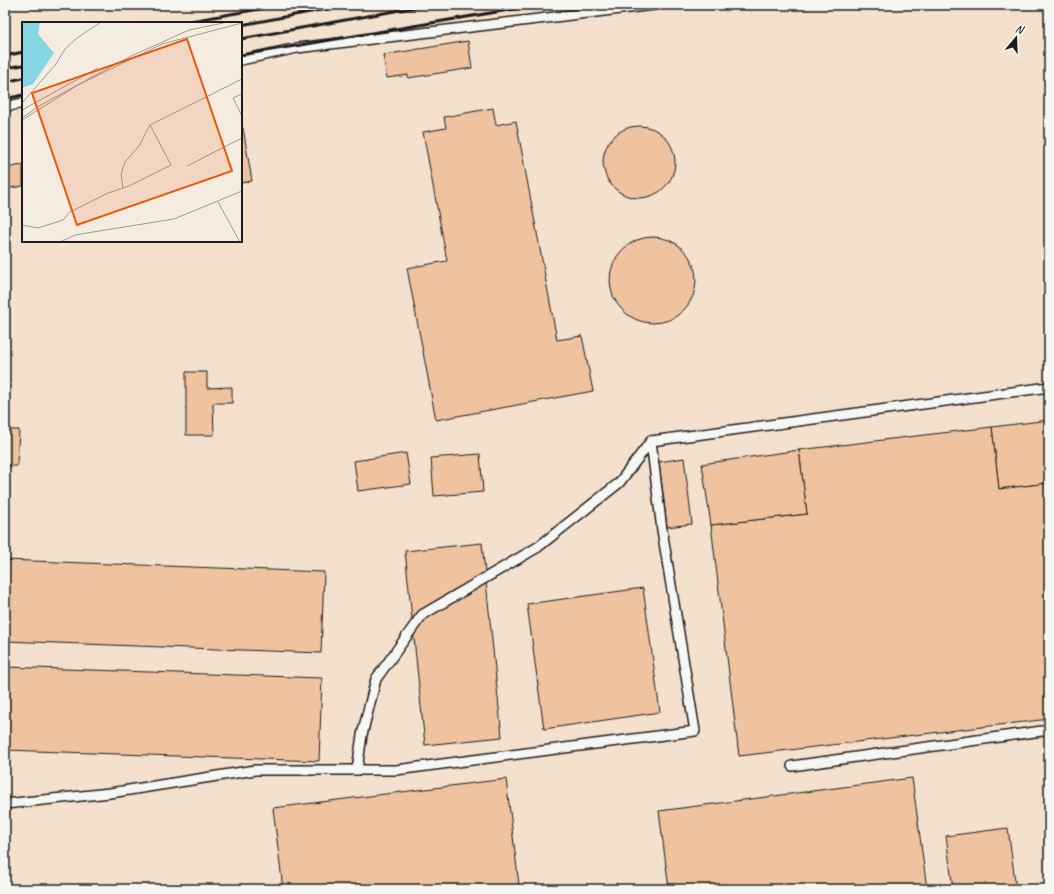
<svg xmlns="http://www.w3.org/2000/svg" width="1054" height="894" viewBox="0 0 1054 894" font-family="Caveat,sans-serif">
<style>
.built{fill:#f3e0cd;fill-rule:evenodd}
.building{fill:#efc39f;stroke:#1c1c1c}
.lines{fill:none;stroke-linecap:round;stroke-linejoin:round}
.lane-casing{stroke:#1c1c1c;stroke-width:12}
.lane{stroke:#f6f6f2;stroke-width:9}
.rail{stroke:#1c1c1c;stroke-width:3}
.inset-road{fill:none;stroke:#9e9992;stroke-width:1}
.view{fill:#e8590c;fill-opacity:0.15;stroke:#e8590c;stroke-width:2}
.inset-edge{fill:none;stroke:#1c1c1c;stroke-width:2}
</style>
<rect width="100%" height="100%" fill="#f5ece1"/>
<filter id="ink" filterUnits="userSpaceOnUse"><feTurbulence type="fractalNoise" baseFrequency=".025" numOctaves="2"/><feDisplacementMap in="SourceGraphic" scale="8" xChannelSelector="R" yChannelSelector="G"/><feConvolveMatrix kernelMatrix="1 2 1 2 8 2 1 2 1" color-interpolation-filters="sRGB"/></filter>
<g filter="url(#ink)">
<!-- built -->
<path class="built" d="M5,5H1049V889H5ZM23,23H241V241H23Z"/>
<!-- building -->
<g class="building">
<polygon points="233,5 252,5 234,9"/>
<polygon points="468,41 472,68 408,78 408,75 387,78 383,55"/>
<polygon points="493,108 496,125 516,121 557,340 582,336 593,391 436,420 407,268 447,261 423,132 446,128 444,117"/>
<circle cx="639" cy="162" r="36"/>
<polygon points="241,128 243,128 252,181 241,183"/>
<polygon points="23,165 23,186 5,189 5,168"/>
<circle cx="653" cy="280" r="43"/>
<polygon points="186,372 207,372 207,388 232,387 232,403 213,403 214,435 186,435"/>
<polygon points="1049,420 1049,483 999,489 992,427"/>
<polygon points="992,427 999,489 1049,483 1049,719 739,756 711,525 807,514 799,450"/>
<polygon points="5,430 19,430 17,466 5,466"/>
<polygon points="799,450 807,514 711,525 702,464"/>
<polygon points="406,453 411,484 358,491 354,461"/>
<polygon points="480,454 483,492 434,496 431,458"/>
<polygon points="684,458 692,524 667,527 659,462"/>
<polygon points="482,543 502,737 425,745 405,551"/>
<polygon points="5,560 324,572 321,653 5,641"/>
<polygon points="643,588 660,712 544,729 527,604"/>
<polygon points="5,667 322,678 319,761 5,750"/>
<polygon points="912,778 927,889 669,889 659,811"/>
<polygon points="506,779 519,885 486,889 283,889 273,808"/>
<polygon points="1008,828 1016,889 953,889 946,836"/>
</g>
<g class="lines">
<defs>
<g id="lane">
<polyline points="241,60 297,48 654,5"/>
<polyline points="5,107 23,103"/>
<polyline points="651,441 1049,387"/>
<polyline points="792,766 1049,730"/>
<polyline points="5,804 110,793 255,770 396,770 695,731 662,530 651,441 619,483 538,547 422,615 376,679 362,735 357,770"/>
</g>
</defs>
<!-- lane casing -->
<use href="#lane" class="lane-casing"/>
<!-- lane -->
<use href="#lane" class="lane"/>
<!-- rail -->
<g class="rail">
<polyline points="179,23 282,5"/>
<polyline points="241,25 348,5"/>
<polyline points="241,39 428,5"/>
<polyline points="241,55 538,5"/>
<polyline points="5,56 23,52"/>
<polyline points="5,68 23,65"/>
<polyline points="5,82 23,78"/>
<polyline points="5,99 23,95"/>
</g>
</g>
</g>
<!-- overview -->
<g transform="translate(22 22)">
<rect width="220" height="220" fill="#f5ece1"/>
<path d="M0,0H18L16,12L32,31L11,62L0,66Z" fill="#86d5e3"/>
<path class="inset-road" d="M220,72L211,76L220,94M0,81L34,42L43,27L55,16L79,0M0,88L76,46M0,96L17,84L107,35L167,8L206,0M0,98L56,63L140,22L220,1M128,103L220,57M165,144L220,116M196,180L218,220M0,203L16,206L41,198L48,190L86,171L107,164L149,143L128,103L117,124L103,140L99,152L101,166M38,220L53,213L77,209L152,197L220,169"/>
<path class="view" d="M165,17L210,149L55,203L10,71Z"/>
<rect width="220" height="220" class="inset-edge"/>
</g>
<!-- margin -->
<rect width="1054" height="894" fill="none" stroke="#f6f6f2" stroke-width="20"/>
<rect x="10" y="10" width="1034" height="874" fill="none" stroke="#1c1c1c" stroke-width="1.5" filter="url(#ink)"/>
<!-- north arrow -->
<g transform="translate(1016 38) rotate(19)" stroke="#f6f6f2" stroke-width="3" paint-order="stroke">
<path d="M0-3L7 15L0 10L-7 15Z" fill="#1c1c1c"/>
<text y="-6" font-size="11" font-weight="bold" text-anchor="middle" fill="#1c1c1c">N</text>
</g>
</svg>
